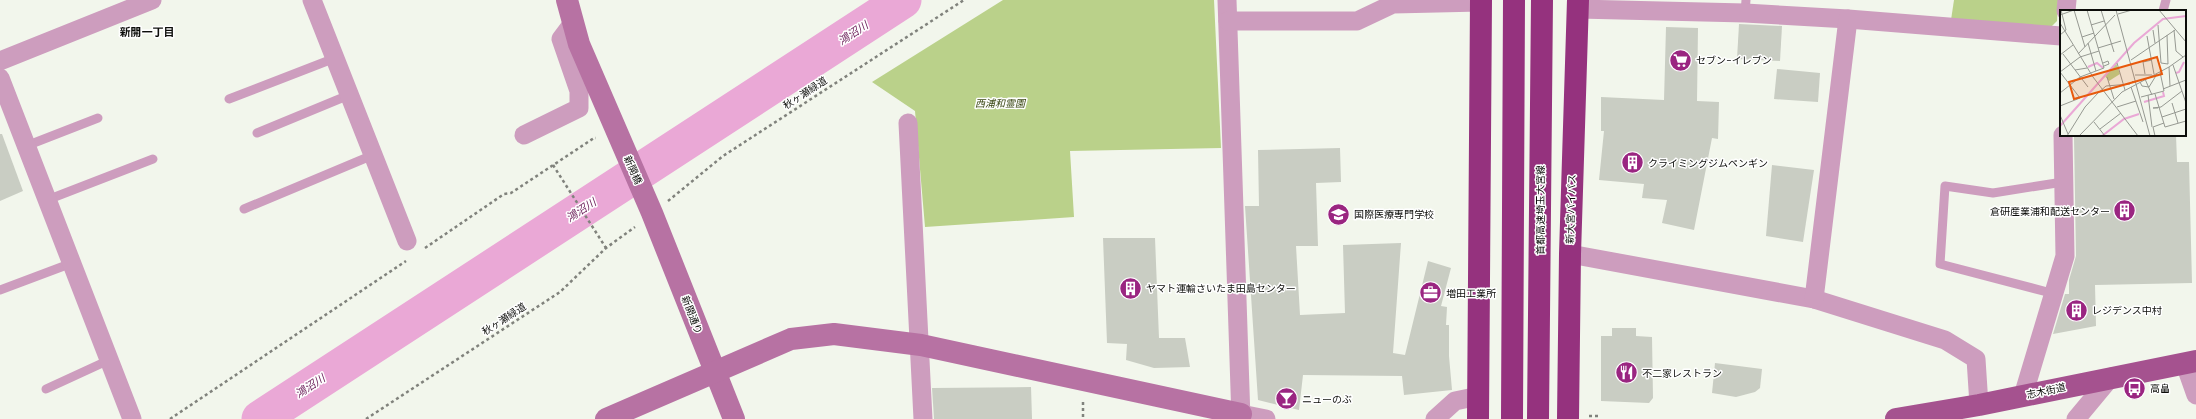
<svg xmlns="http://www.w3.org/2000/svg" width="2196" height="419" viewBox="0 0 2196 419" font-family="Merriweather,'Noto Sans JP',serif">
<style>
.green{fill:#bad18a}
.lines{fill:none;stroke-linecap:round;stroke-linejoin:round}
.river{stroke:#eaa8d6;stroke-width:37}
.building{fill:#c9cdc3}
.path{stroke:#80827c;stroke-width:2.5;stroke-dasharray:3 3;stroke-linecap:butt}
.lane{stroke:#cd9dbe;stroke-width:9}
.street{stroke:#cd9dbe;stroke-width:19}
.secondary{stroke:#b772a3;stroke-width:22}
.primary{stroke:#a5528f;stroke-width:22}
.highway{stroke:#95327e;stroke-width:22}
.labels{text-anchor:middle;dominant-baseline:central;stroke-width:3;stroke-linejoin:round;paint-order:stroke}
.poi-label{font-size:10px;fill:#0c0d0a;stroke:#fff;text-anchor:start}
.street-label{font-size:10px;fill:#0c0d0a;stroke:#fff}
.park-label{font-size:10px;font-style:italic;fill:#3a4713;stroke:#fff}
.neighbourhood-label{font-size:11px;font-weight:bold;fill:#0c0d0a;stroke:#fff}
.water-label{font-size:11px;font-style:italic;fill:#6f235d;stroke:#fff}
.inset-river{fill:none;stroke:#eaa8d6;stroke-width:2}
.inset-road{fill:none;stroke:#969992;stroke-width:1}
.view{fill:#e8590c;fill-opacity:0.15;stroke:#e8590c;stroke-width:2}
.inset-edge{fill:none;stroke:#0c0d0a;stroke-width:2}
</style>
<rect width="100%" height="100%" fill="#f2f6ec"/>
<!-- green -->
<g class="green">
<polygon points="1003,0 1214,0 1221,148 1070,151 1074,217 925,227 915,111 872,82"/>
<polygon points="1954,0 2058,0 2057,21 2049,29 1951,20"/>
</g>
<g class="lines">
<!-- river -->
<polyline class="river" points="260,419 903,0"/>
</g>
<!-- building -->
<g class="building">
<polygon points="1739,24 1782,26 1780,61 1737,59"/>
<polygon points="1666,27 1698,28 1697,101 1719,102 1718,139 1712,138 1694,230 1662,223 1667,200 1642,198 1644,184 1599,180 1604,131 1601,131 1601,97 1664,100"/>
<polygon points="1777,69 1820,73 1818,102 1774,99"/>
<polygon points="0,134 2,134 23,191 0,201"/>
<polygon points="2176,135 2177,162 2189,162 2192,283 2095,285 2096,326 2053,334 2065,294 2069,294 2069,280 2076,256 2074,137"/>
<polygon points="1340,148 1341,182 1316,183 1318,246 1296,246 1300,315 1345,313 1343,245 1401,243 1393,353 1405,355 1428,261 1451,268 1441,306 1447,307 1446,325 1449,325 1449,356 1452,390 1404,395 1402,376 1303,375 1299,410 1258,400 1245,206 1259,206 1258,150"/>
<polygon points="1772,165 1814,170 1803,242 1766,236"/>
<polygon points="1103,238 1155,238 1159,338 1185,338 1190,367 1154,368 1126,360 1127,344 1107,343"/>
<polygon points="1612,328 1636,328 1636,336 1652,337 1653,398 1649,403 1601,401 1601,336 1612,336"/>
<polygon points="1715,363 1762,369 1760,388 1755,392 1736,397 1712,393"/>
<polygon points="1031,387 1032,419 934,419 932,388"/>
</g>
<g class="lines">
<!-- path -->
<g class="path">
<polyline points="553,165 606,248"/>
<polyline points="668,201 723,156 964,0"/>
<polyline points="425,248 504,194 511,193 594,138 596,138"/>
<polyline points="1083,402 1083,419"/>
<polyline points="1589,416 1600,416"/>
<polyline points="170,419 406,261"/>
<polyline points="366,419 560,292 606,248 635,227"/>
</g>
<!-- lane -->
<g class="lane">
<polyline points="2163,11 2166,0"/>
<polyline points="1745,13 1746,0"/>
<polyline points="229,99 335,58"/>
<polyline points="257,133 349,95"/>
<polyline points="26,146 98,118"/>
<polyline points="47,200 153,159"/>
<polyline points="244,209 373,155"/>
<polyline points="0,290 72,263"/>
<polyline points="2055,294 1940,264 1945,186 1993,193 2063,182"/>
<polyline points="46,389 109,360"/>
</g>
<!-- street -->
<g class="street">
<polyline points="312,0 407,241"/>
<polyline points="1227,0 1241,419"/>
<polyline points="1578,9 1745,13 1848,19"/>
<polyline points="2066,11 2067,0"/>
<polyline points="1228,21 1357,21 1393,4 1481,2"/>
<polyline points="0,61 152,0"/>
<polyline points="0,78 132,419"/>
<polyline points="908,123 923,419"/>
<polyline points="524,135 579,108 579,91 561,39 573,23"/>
<polyline points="1570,254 1814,299 1945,340 1976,359 1979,405"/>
<polyline points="1814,299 1848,19 2061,36"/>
<polyline points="2185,364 2196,395"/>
<polyline points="2023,396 2065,256 2063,135"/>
<polyline points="1241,414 1266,419"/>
<polyline points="1435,419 1455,401 1479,396"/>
<polyline points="2076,419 2111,377"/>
</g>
<!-- secondary -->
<g class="secondary">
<polyline points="567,0 579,44 652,213 734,419"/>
<polyline points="606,419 791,339 834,334 921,345 1241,414"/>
</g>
<!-- primary -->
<polyline class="primary" points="1896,419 1979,405 2196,361"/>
<!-- highway -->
<g class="highway">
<polyline points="1478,419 1481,0"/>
<polyline points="1512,419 1514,0"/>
<polyline points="1538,419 1542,0"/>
<polyline points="1568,419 1570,254 1578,0"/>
</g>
</g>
<!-- icons -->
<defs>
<symbol id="supermarket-disc" viewBox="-11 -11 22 22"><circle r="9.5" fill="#9a2581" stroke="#fff"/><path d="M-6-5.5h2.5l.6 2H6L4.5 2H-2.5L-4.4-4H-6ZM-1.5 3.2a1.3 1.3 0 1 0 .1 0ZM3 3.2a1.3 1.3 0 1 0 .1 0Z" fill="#fff"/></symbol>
<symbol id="building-disc" viewBox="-11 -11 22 22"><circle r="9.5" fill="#9a2581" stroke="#fff"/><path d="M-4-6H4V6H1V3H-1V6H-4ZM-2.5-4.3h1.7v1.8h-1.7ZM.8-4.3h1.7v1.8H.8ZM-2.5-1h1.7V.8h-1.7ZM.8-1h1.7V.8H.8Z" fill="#fff"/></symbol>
<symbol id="university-disc" viewBox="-11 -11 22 22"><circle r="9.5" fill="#9a2581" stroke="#fff"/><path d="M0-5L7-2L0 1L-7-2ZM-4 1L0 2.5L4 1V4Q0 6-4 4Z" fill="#fff"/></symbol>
<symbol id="office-disc" viewBox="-11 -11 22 22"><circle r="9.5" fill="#9a2581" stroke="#fff"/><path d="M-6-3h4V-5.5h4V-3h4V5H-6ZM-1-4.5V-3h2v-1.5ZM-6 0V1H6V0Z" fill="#fff"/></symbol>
<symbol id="restaurant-disc" viewBox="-11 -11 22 22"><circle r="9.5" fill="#9a2581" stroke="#fff"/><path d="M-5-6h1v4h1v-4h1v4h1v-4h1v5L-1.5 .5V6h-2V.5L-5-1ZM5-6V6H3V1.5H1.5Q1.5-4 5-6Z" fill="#fff"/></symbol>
<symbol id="bus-disc" viewBox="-11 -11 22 22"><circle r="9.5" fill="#9a2581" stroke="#fff"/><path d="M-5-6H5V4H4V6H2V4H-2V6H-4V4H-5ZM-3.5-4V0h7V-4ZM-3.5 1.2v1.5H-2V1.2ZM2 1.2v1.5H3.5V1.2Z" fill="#fff"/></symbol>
<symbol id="bar-disc" viewBox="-11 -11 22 22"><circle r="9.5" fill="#9a2581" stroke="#fff"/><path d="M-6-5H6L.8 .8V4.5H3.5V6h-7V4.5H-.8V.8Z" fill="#fff"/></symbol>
</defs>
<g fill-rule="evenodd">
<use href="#supermarket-disc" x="1668" y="48" width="25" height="25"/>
<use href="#building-disc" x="1620" y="150" width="25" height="25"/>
<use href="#building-disc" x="2112" y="198" width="25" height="25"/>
<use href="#university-disc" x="1326" y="202" width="25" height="25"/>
<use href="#building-disc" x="1118" y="276" width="25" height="25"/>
<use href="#office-disc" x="1418" y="280" width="25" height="25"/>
<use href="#building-disc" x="2064" y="298" width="25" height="25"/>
<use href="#restaurant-disc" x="1614" y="360" width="25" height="25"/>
<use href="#bus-disc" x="2122" y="376" width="25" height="25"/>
<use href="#bar-disc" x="1274" y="386" width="25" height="25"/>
</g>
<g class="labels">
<!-- poi labels -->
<g class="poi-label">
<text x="1696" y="60">セブン-イレブン</text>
<text x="1648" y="163">クライミングジムペンギン</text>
<text x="2110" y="211" text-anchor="end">倉研産業浦和配送センター</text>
<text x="1354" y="214">国際医療専門学校</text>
<text x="1146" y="288">ヤマト運輸さいたま田島センター</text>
<text x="1446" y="293">増田工業所</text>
<text x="2092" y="310">レジデンス中村</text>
<text x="1642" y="373">不二家レストラン</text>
<text x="2150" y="388">高畠</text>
<text x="1302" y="399">ニューのぶ</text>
</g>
<!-- street labels -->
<g class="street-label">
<text transform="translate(805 93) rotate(-33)">秋ヶ瀬緑道</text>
<text transform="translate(633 170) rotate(66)">新開橋</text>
<text transform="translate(1571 209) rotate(-88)">新大宮バイパス</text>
<text transform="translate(1540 210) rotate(-90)">首都高速埼玉大宮線</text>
<text transform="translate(692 315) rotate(69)">新開通り</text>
<text transform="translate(504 319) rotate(-33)">秋ヶ瀬緑道</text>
<text transform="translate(2046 391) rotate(-12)">志木街道</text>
</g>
<!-- park labels -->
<g class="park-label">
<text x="1000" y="103">西浦和霊園</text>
</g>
<!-- neighbourhood labels -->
<g class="neighbourhood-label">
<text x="147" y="32">新開一丁目</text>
</g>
<!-- water labels -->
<g class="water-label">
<text transform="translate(853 33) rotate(-33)">鴻沼川</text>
<text transform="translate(581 210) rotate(-33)">鴻沼川</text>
<text transform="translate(310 386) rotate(-33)">鴻沼川</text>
</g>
</g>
<!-- overview -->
<g transform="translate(2060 10)">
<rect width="126" height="126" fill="#f2f6ec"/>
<path d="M56,53L60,64L49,71L45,66Z" fill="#bad18a"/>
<path class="inset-river" d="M28,57L37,53L43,58M116,63L119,62L124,52M84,92L104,86L103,82M0,116L74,33L103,9L126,6M42,126L64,109L79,104"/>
<path class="inset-road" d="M14,0L25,37M41,0L54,42M56,0L90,126M99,0L126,32M58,4L72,0M0,5L14,0M0,13L33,67L78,126M31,15L44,11M98,15L101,53L108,54M93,20L95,33M114,20L116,41L123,47M0,25L6,20L1,0M107,25L108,54M87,26L94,64M22,27L34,23M28,33L36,61M38,38L61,31M3,44L28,77M18,44L55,5M0,45L13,35M71,50L115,20M43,53L48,51L49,54L44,56M57,53L65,80M113,55L126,93M109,57L110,76M15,60L27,58M0,62L20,47L39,41M85,64L83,52L92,50M75,65H92M47,67L54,89M85,69L92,85M80,72L82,76L89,77L97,64M71,77L83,112M103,79L126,70M0,83L20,67L44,58L27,0M95,84L105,117L126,111M88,85L92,117M81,87L104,81L100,62M112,93L118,113M0,96L20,88L0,62M57,97L76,91M98,98H93L101,97L122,81M0,105L8,124M102,107L126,99M34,112L45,126M40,119L61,103M7,126L25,97L38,83L46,76L70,74L73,71M19,126L62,82L109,57L126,45M95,126L93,117L104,113"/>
<path class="view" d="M97,47L102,64L14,89L9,72Z"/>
<rect width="126" height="126" class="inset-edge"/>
</g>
</svg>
